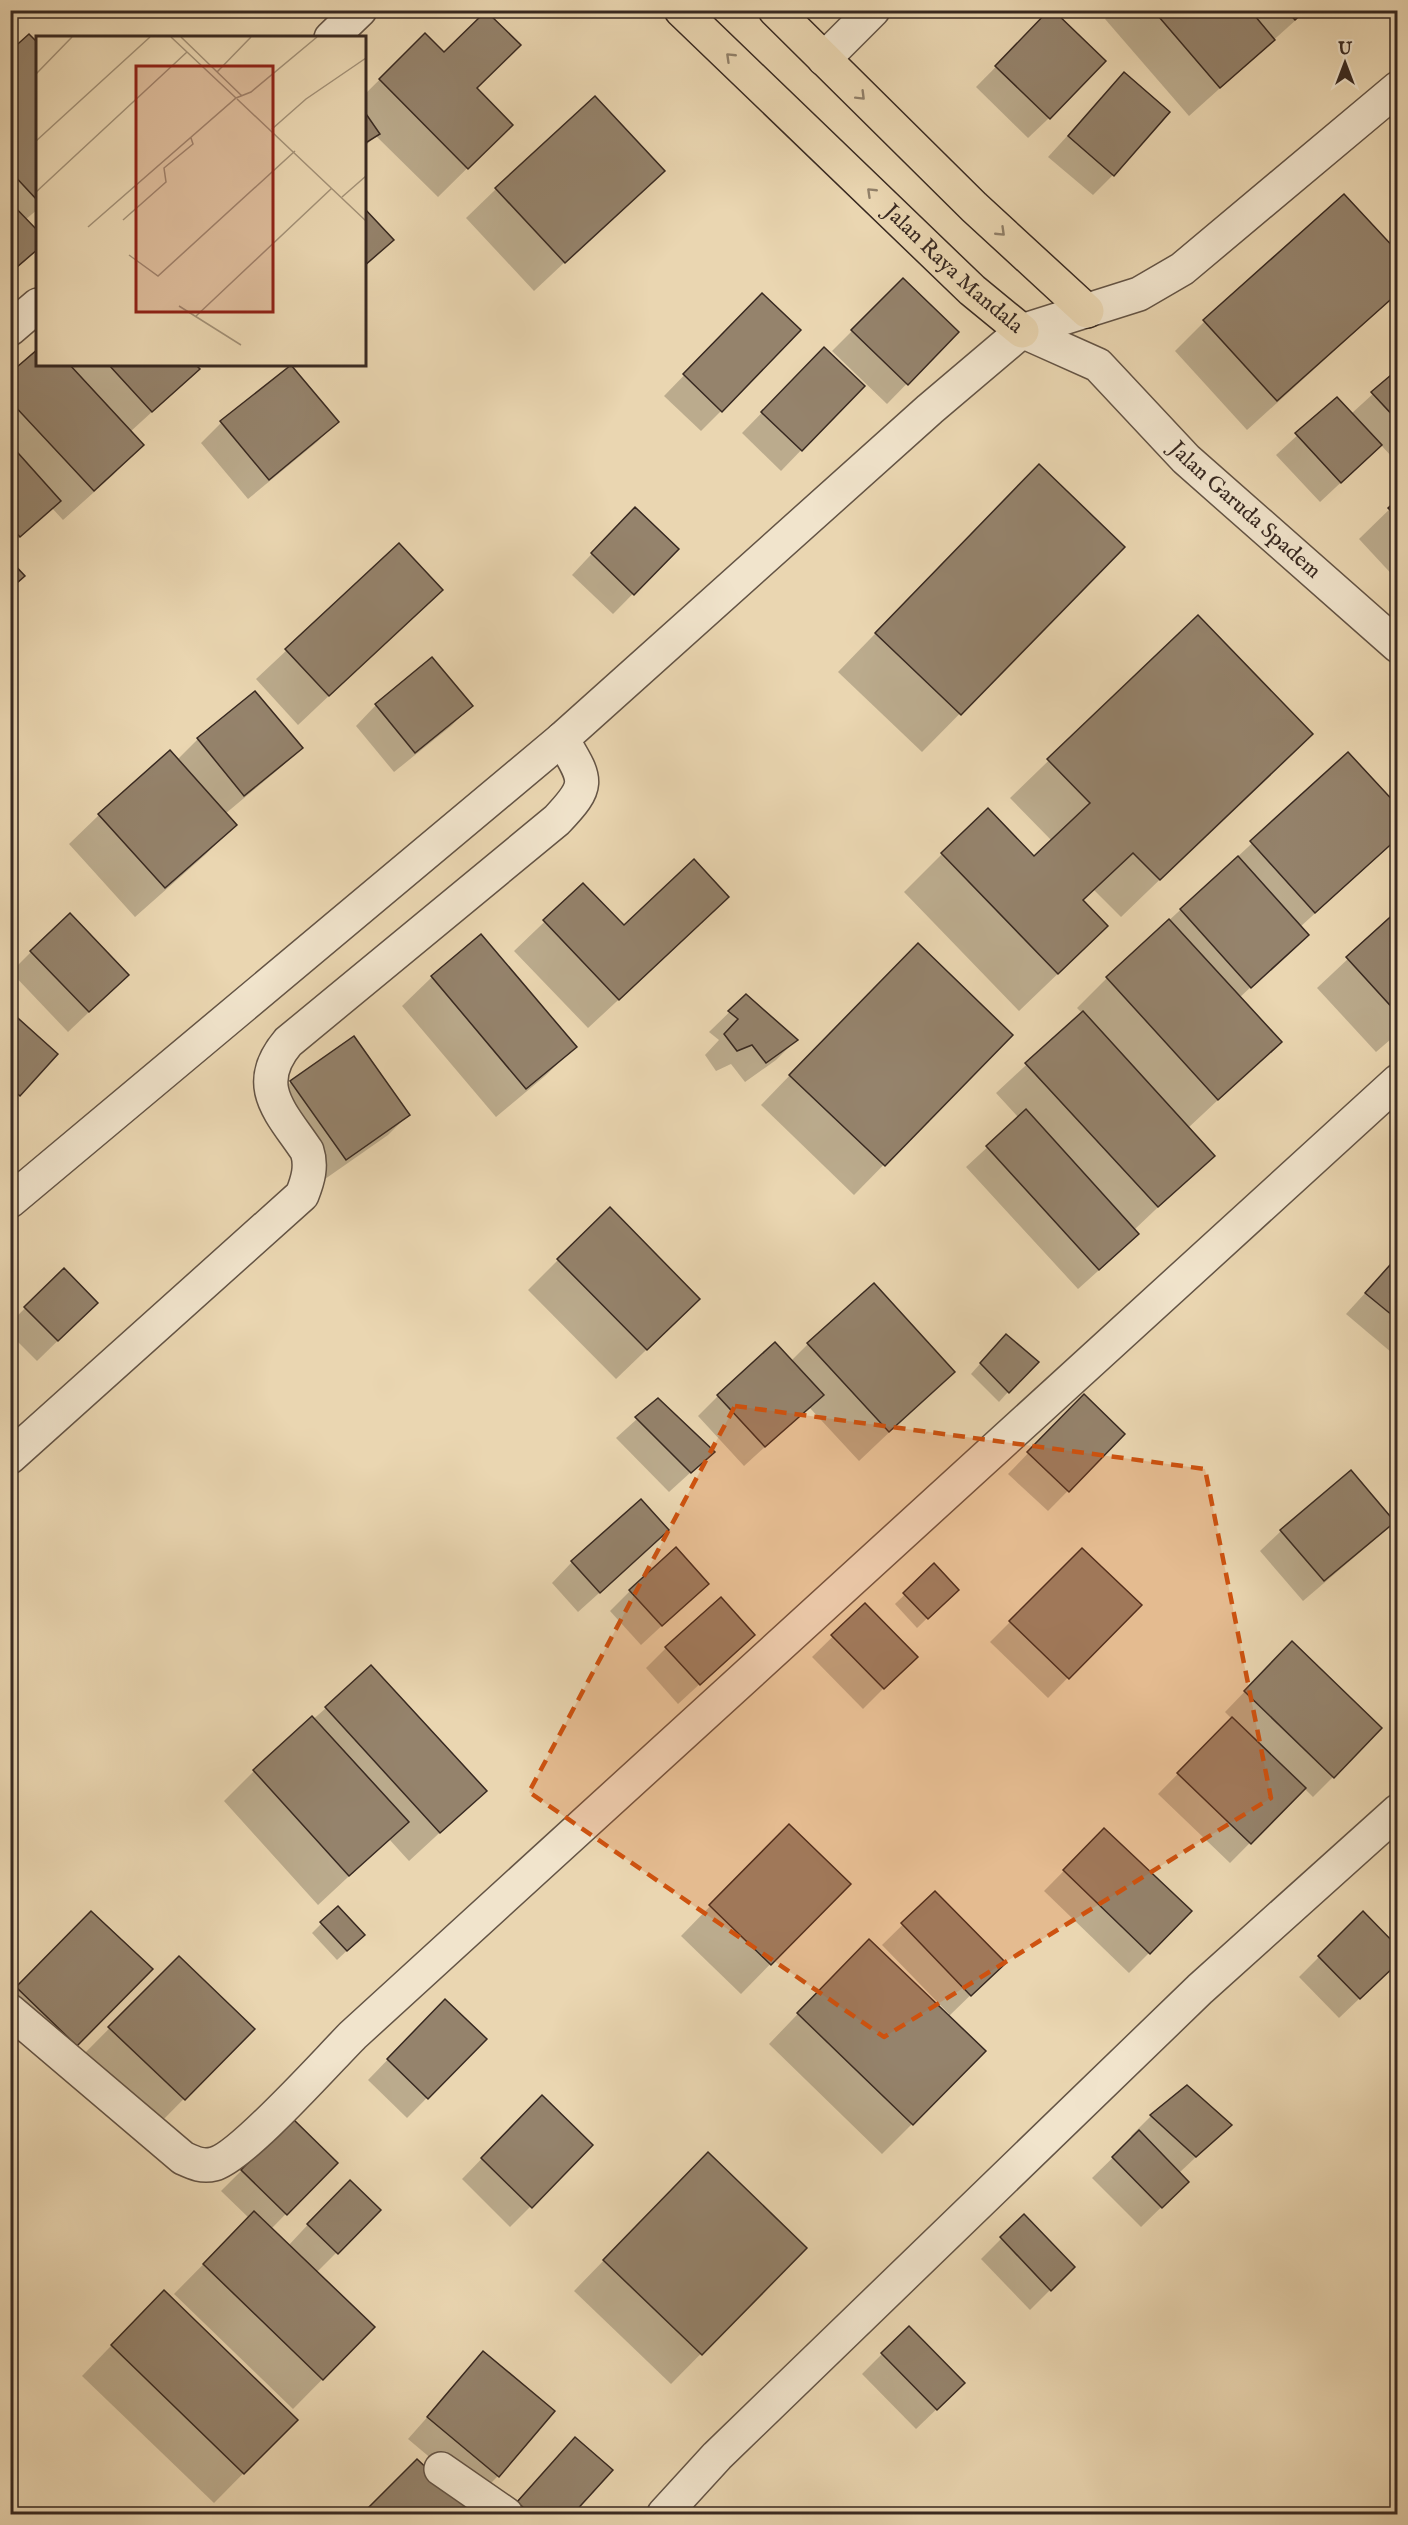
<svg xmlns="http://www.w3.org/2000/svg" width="1408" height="2525" viewBox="0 0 1408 2525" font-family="'IM FELL English',serif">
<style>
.shadow{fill:#0003}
.building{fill:#95836c;stroke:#382921;stroke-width:1.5}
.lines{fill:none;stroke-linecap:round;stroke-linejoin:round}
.minor-casing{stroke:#645445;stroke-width:36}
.highway-casing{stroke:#382921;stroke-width:36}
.minor{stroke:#f1e4cc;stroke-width:33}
.highway{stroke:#ead6b1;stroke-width:33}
.oneway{stroke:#918069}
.marked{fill:#ce520f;fill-opacity:0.2;stroke:#ce520f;stroke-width:4.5;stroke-dasharray:12 8;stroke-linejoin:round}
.labels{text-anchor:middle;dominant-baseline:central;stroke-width:4.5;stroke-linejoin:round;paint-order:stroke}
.street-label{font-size:22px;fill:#382921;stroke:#f1e4cc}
.inset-road{fill:none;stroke:#a39177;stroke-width:1.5}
.view{fill:#8f2418;fill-opacity:0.15;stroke:#8f2418;stroke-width:3}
.inset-edge{fill:none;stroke:#382921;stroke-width:3}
</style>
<rect width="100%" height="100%" fill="#ead6b1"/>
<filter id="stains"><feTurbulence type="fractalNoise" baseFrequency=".00333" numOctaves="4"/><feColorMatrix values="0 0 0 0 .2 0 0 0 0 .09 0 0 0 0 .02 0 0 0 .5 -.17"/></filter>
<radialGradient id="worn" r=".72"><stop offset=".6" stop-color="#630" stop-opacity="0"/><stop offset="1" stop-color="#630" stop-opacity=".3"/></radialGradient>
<!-- shadow -->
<g class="shadow">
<polygon points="1113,10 1307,10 1189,116 1105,19"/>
<polygon points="1031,31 1049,118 1028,138 976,87"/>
<polygon points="425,35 511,125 438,197 376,136 364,147 364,95"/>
<polygon points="38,45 38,209 25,220 38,248 10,274 10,53"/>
<polygon points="1124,74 1113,175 1093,195 1048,157"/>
<polygon points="662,171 534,291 466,218 496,189"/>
<polygon points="903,280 957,332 887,404 832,351"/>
<polygon points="1398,293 1247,430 1175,351 1205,321"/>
<polygon points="762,295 721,411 701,431 664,396"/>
<polygon points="824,349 863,386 781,471 742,433"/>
<polygon points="38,364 193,364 177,389 130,432 142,445 113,475 63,520 52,508 10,546 10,376"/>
<polygon points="1398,371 1398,452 1392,457 1381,445 1320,502 1276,455 1337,399 1351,414"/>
<polygon points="337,422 317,442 248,499 201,443 221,423"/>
<polygon points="1398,501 1398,581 1359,539"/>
<polygon points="1001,504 1123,548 922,752 838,672"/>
<polygon points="615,529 677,549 613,614 572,575"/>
<polygon points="399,545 441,590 298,725 256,679"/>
<polygon points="1197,617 1311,734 1121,917 1094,890 1082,901 1068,964 1019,1011 904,892 942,854 1034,858 1052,841 1010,798"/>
<polygon points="432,659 471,706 451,726 394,772 356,726 376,705"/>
<polygon points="255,693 301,748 280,768 225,814 235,825 205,855 135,917 69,844 99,815 177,760 198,739"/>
<polygon points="1348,754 1398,838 1300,927 1307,935 1239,998 1280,1042 1188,1128 1213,1155 1134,1230 1117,1254 1078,1289 966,1167 1019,1118 996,1093 1082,1013 1077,1008 1107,978"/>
<polygon points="583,885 623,927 697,927 588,1028 514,951"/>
<polygon points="1398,912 1398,1033 1376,1052 1317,988"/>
<polygon points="31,952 107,995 68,1032 11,972"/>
<polygon points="888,974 1011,1035 854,1195 761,1105"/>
<polygon points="432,977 575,1047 545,1076 496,1117 402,1006"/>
<polygon points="746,996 796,1040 776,1060 745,1082 731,1064 716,1071 705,1055 719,1040 709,1032"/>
<polygon points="10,1013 19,1095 10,1103"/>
<polygon points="291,1082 408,1115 388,1135 325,1179 271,1102"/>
<polygon points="1398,1257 1398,1358 1346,1314"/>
<polygon points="558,1260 669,1328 616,1379 528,1290"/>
<polygon points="64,1270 76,1323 37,1361 10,1334 10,1323"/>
<polygon points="808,1344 953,1372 859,1461 809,1407 744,1466 698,1416 718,1396 791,1361"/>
<polygon points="996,1346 1008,1392 999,1402 971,1374"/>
<polygon points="658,1400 713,1452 669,1492 616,1438"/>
<polygon points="1064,1416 1123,1435 1048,1511 1008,1474"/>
<polygon points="1350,1473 1393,1522 1372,1542 1303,1601 1260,1551 1281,1531"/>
<polygon points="647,1550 578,1612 552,1583 572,1562"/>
<polygon points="1082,1550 1139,1605 1048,1698 990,1642"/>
<polygon points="934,1566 947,1599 917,1628 895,1604"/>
<polygon points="707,1584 641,1645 610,1611 630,1591"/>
<polygon points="865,1605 895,1677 863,1709 812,1657"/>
<polygon points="753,1635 678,1704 646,1668 666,1648"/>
<polygon points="1271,1664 1333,1777 1313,1797 1304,1788 1230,1863 1158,1794 1232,1719 1225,1712"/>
<polygon points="326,1708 485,1791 409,1861 389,1839 318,1905 224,1801 254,1771"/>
<polygon points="1104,1830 1149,1953 1129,1973 1044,1891"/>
<polygon points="760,1855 849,1884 741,1994 681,1936"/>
<polygon points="935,1893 983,1983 948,2017 912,2124 882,2154 769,2044 839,1971 947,2016 949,2014 882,1945"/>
<polygon points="91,1913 150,1969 56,2066 10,2022 10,1994"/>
<polygon points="1363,1913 1383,1976 1339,2018 1299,1977"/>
<polygon points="322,1923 353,1945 337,1960 312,1933"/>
<polygon points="179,1958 253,2029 154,2129 80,2058"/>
<polygon points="425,2021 485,2039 407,2118 368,2080"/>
<polygon points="1151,2116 1230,2125 1179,2173 1187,2182 1141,2227 1092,2178 1133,2138 1131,2136"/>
<polygon points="522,2117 531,2206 510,2227 462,2179"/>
<polygon points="292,2120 336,2163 271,2229 288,2246 329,2202 379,2210 316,2273 373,2328 293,2409 174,2294 249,2218 221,2191"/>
<polygon points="678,2184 805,2248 671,2384 574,2291"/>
<polygon points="1024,2216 1073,2267 1030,2310 981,2259"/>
<polygon points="134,2322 296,2420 214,2503 82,2376"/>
<polygon points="483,2354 553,2411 498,2476 477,2497 408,2439"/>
<polygon points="882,2354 943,2403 916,2429 862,2374"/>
<polygon points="575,2439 611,2470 571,2514 505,2514"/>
<polygon points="417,2461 473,2514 364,2514"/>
</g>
<!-- building -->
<g class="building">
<polygon points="1049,10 1053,10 1106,61 1050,119 995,66"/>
<polygon points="1153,10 1250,10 1275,40 1220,88"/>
<polygon points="1286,10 1306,10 1295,20"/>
<polygon points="486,11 521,45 477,88 513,125 468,169 379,79 425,33 444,52"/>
<polygon points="29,34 38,43 38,201 10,171 10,51"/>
<polygon points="1124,72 1170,112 1114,176 1068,136"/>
<polygon points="595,96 665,171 565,263 495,188"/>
<polygon points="364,111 380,134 364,144"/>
<polygon points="1344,194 1398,252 1398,293 1277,401 1203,320"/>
<polygon points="10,202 38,231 38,249 10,273"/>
<polygon points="364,208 394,240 364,266"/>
<polygon points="903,278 959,332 908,385 851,330"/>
<polygon points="762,293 801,330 722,412 683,374"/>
<polygon points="824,347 865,386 802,451 761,412"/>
<polygon points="38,349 38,364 69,364 144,445 94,491 10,401 10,373"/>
<polygon points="108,364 195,364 200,369 152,412"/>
<polygon points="291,365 339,422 269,480 220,421"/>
<polygon points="1398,369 1398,421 1371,392"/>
<polygon points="1337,397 1382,445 1341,483 1295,433"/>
<polygon points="10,444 61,501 20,537 10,526"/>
<polygon points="1039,464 1125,547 961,715 875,633"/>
<polygon points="1398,499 1398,518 1388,508"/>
<polygon points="635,507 679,549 634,595 591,553"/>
<polygon points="399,543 443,590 329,696 285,649"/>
<polygon points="10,560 25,576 10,589"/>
<polygon points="1198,615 1313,734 1160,880 1133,853 1083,900 1108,926 1058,974 941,853 988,808 1034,856 1090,803 1047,759"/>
<polygon points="432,657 473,706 415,753 375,704"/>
<polygon points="255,691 303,748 244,796 197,738"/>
<polygon points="170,750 237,825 165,888 98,814"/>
<polygon points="1348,752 1398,806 1398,838 1315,913 1250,841"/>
<polygon points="1238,856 1309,935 1251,988 1180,909"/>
<polygon points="694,859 729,897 619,1000 543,920 583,883 624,925"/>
<polygon points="1398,910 1398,1014 1346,957"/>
<polygon points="70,913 129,975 89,1012 30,951"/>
<polygon points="1169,919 1282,1042 1218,1100 1106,977"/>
<polygon points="481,934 577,1047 526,1089 431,976"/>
<polygon points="918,943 1013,1035 885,1166 789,1075"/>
<polygon points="746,994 798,1040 766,1063 752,1045 737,1051 724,1034 738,1019 728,1011"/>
<polygon points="10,1011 58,1054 20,1096 10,1087"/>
<polygon points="1083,1011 1215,1156 1158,1207 1025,1063"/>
<polygon points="354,1036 410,1115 346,1160 290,1081"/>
<polygon points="1026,1109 1139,1234 1099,1270 986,1146"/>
<polygon points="610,1207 700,1299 647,1350 557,1259"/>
<polygon points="1398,1256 1398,1320 1365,1293"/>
<polygon points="64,1268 98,1303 58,1341 24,1307"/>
<polygon points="874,1283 955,1372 889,1432 807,1343"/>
<polygon points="1006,1334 1039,1362 1009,1393 980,1363"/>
<polygon points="775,1342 824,1395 765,1447 717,1395"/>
<polygon points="1084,1394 1125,1434 1069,1492 1027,1452"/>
<polygon points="658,1398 715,1452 691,1473 635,1417"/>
<polygon points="1351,1470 1395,1522 1324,1581 1280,1530"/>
<polygon points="641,1499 669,1530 600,1593 571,1561"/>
<polygon points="676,1547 709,1584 662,1626 629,1590"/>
<polygon points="1082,1548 1142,1605 1069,1679 1009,1621"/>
<polygon points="934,1563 959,1590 928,1619 903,1593"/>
<polygon points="721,1597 755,1635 700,1685 665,1647"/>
<polygon points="865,1603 918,1657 884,1689 831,1635"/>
<polygon points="1292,1641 1382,1728 1334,1778 1244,1691"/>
<polygon points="371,1665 487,1791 440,1833 325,1707"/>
<polygon points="312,1716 409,1822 349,1876 253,1770"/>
<polygon points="1232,1717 1306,1788 1251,1844 1177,1773"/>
<polygon points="789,1824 851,1884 771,1965 709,1905"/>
<polygon points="1104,1828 1192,1911 1150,1954 1063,1870"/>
<polygon points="935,1891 1006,1963 971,1996 901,1923"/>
<polygon points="338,1906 365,1935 347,1951 320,1922"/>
<polygon points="91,1911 153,1969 77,2046 16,1987"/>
<polygon points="1363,1911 1398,1947 1398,1963 1360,1999 1318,1956"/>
<polygon points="869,1939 986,2051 913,2125 797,2013"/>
<polygon points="179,1956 255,2029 185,2100 108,2027"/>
<polygon points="445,1999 487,2039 428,2099 387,2059"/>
<polygon points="1187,2085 1232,2125 1196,2157 1150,2115"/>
<polygon points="542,2095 593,2145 532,2208 481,2158"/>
<polygon points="292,2118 338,2163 287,2215 241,2170"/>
<polygon points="1139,2130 1189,2182 1162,2208 1112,2157"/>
<polygon points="708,2152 807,2248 702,2355 603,2260"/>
<polygon points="350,2180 381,2210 338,2254 307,2224"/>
<polygon points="254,2211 375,2327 323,2380 203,2264"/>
<polygon points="1024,2214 1075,2267 1051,2291 1000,2237"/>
<polygon points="164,2290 298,2420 244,2474 111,2345"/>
<polygon points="909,2326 965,2383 937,2410 881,2353"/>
<polygon points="483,2351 555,2411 499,2477 427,2417"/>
<polygon points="575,2437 613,2470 573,2514 531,2514 517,2502"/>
<polygon points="417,2459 475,2514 362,2514"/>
</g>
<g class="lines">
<defs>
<g id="minor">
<polyline points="331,38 360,10"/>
<polyline points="824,59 873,10"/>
<polyline points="10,329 38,305"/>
<path id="s1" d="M1022,331L1098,365L1186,459L1398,646"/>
<polyline points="10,1201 562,739 930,409 1022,331 1139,294 1182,269 1398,88"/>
<path d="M10,1457L302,1195C308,1180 312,1166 307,1151C281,1112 251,1086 288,1042L557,820C591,784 587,781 562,739"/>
<path d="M10,2011L183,2158C194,2163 202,2167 214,2164C242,2157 328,2060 353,2035L1398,1081"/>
<polyline points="441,2469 506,2514"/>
<polyline points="664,2514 717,2456 1200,1989 1398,1811"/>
</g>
<g id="highway">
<path id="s2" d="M681,10L972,290L1022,331"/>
<polyline points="775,10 974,207 1087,311"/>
</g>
</defs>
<!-- minor casing -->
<use href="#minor" class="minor-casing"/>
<!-- highway casing -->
<use href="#highway" class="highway-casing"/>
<!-- minor -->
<use href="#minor" class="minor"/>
<!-- highway -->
<use href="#highway" class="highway"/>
</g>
<!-- one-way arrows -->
<defs><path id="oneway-chevron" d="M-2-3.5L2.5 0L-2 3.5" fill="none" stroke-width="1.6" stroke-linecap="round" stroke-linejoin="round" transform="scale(1.5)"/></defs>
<g class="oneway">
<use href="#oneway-chevron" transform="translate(730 57) rotate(-136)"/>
<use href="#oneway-chevron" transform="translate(861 96) rotate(45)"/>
<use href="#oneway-chevron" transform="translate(871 192) rotate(-136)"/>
<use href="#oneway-chevron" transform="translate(1001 232) rotate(44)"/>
</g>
<!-- marked area -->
<path class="marked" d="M735,1406L1205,1469L1271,1798L884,2037L529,1792Z"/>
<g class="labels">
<!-- street labels -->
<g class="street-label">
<text stroke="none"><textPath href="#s2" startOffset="376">Jalan Raya Mandala</textPath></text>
<text stroke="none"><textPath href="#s1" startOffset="290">Jalan Garuda Spadem</textPath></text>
</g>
</g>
<!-- overview -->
<g transform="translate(36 36)">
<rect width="330" height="330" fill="#ead6b1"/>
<path class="inset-road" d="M135,1L200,62M145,1L206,60M181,36L215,1M0,38L36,1M201,63L330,185M236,93L270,63L330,22M0,105L114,1M0,156L151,16M306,161L330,140M87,184L130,146L128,132L157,108L155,102M52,191L200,62L215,56L281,1M93,219L122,240L259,115M143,270L205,309M159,281L296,152"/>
<path class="view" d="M100,30H237V276H100Z"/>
<rect width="330" height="330" class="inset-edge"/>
</g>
<!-- margin -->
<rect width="1408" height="2525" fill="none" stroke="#ead6b1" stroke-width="36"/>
<rect x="12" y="12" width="1384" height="2501" fill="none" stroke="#382921" stroke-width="3"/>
<rect x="18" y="18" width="1372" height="2489" fill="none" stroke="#382921" stroke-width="1.5"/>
<!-- north arrow -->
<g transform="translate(1345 63)" stroke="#f1e4cc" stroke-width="4.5" paint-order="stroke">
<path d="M0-4.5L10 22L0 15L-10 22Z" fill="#382921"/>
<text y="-9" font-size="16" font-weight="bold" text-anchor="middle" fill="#382921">U</text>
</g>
<rect width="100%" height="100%" filter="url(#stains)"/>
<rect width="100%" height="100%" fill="url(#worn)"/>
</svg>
